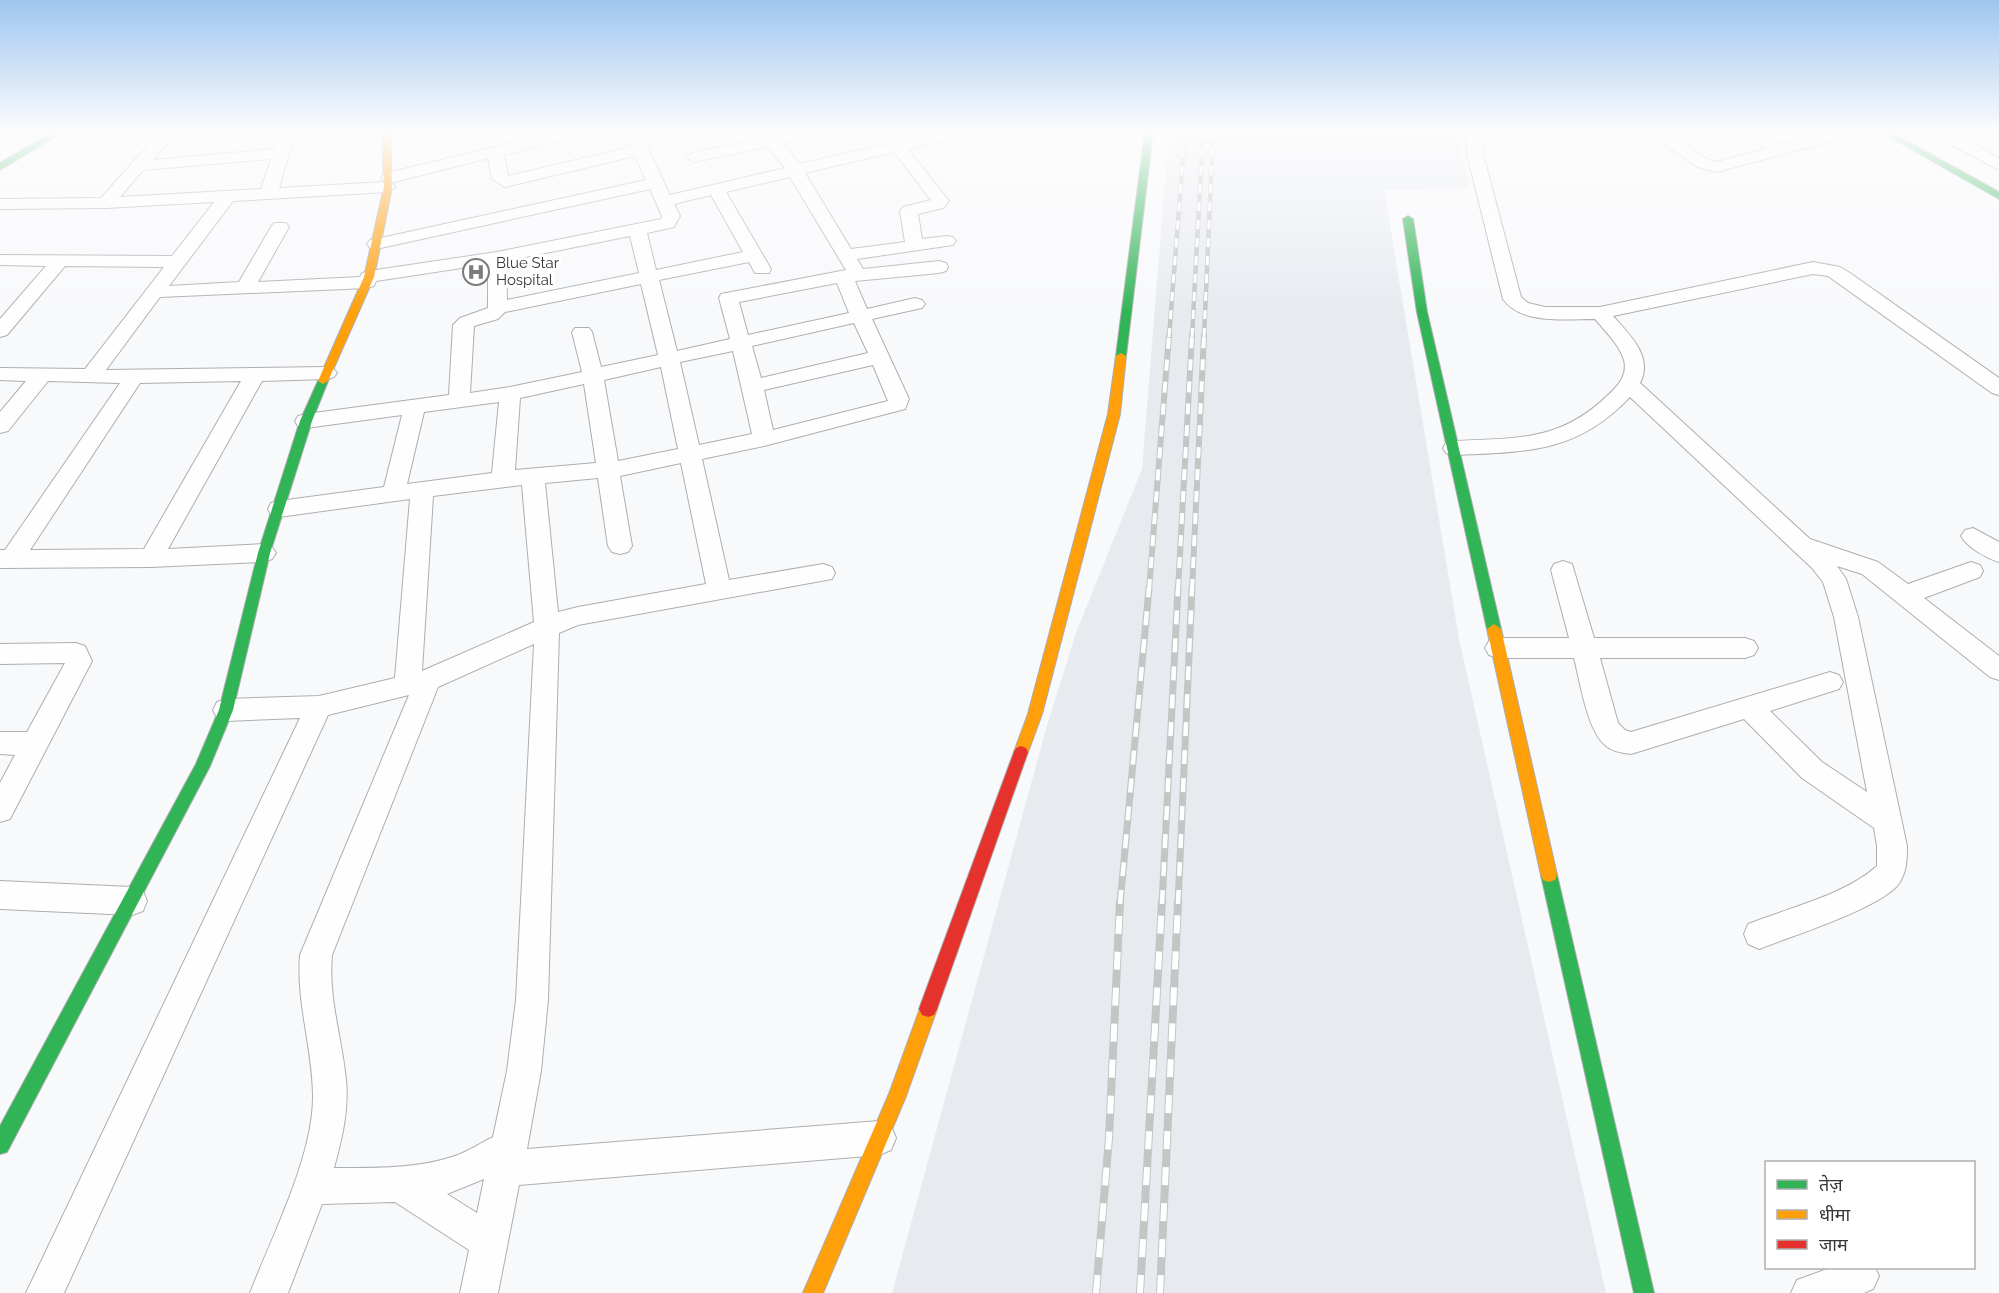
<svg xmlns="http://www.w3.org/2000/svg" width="1999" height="1293" viewBox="0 0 1999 1293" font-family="Raleway,'Noto Sans Devanagari',sans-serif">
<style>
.built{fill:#e7ebf0}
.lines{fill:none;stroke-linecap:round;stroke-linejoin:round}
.street-casing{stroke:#adaeb0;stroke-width:2}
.fast-casing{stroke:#adaeb0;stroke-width:2}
.slow-casing{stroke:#adaeb0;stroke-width:2}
.jam-casing{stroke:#adaeb0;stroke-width:2}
.street{fill:#fefefe;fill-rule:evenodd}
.fast{fill:#30b455;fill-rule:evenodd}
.slow{fill:#ff9f0a;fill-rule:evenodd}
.jam{fill:#e5322d;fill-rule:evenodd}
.rail-far3-casing{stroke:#c4c5c5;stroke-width:4.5}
.rail-far2-casing{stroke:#c4c5c5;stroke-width:6}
.rail-far1-casing{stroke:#c4c5c5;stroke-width:7}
.rail-casing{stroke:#c4c5c5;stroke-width:8}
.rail-far3{stroke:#fff;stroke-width:3;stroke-dasharray:9;stroke-linecap:butt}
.rail-far2{stroke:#fff;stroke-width:4;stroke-dasharray:11;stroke-linecap:butt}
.rail-far1{stroke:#fff;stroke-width:4.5;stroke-dasharray:14;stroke-linecap:butt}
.rail{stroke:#fff;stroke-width:6;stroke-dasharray:18;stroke-linecap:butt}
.labels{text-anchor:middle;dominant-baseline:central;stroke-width:6;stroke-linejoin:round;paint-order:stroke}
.far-poi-label{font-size:15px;fill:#363738;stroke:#fff;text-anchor:start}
</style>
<rect width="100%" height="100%" fill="#f8f9fb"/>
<!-- built -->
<polygon class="built" points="1169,132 1456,132 1470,188 1384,190 1459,639 1606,1293 892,1293 1046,729 1076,633 1142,469"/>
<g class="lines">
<defs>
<g id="street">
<path d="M160,132H176L153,160L274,149L279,132H295L279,188L385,182L381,178L383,174L556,132H583L581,135L504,155L508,176L631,147L624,132H640L670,195L785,168L768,147L694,162L686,157L694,152L761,139L756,132H772L776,136L795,132H826L824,135L783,144L799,164L888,144L881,135L883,132H895L902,141L940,132H968L966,135L908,149L949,201L943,208L918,214L922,239L947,236L953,237L956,241L953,245L857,259L863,269L939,261L946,263L948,267L946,271L939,273L855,281L867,309L915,298L922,300L925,304L922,308L872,319L909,399L905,409L764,446L702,459L729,580L823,564L832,567L835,573L832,579L578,625L559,633L548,1000L541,1071L527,1149L879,1121L891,1126L896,1138L891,1150L879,1155L519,1185L498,1293H460L469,1250L395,1202L322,1204L288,1293H250C272,1236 313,1157 313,1097C313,1049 296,1003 300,955L409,695L328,715L64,1293H26L300,718L226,721L217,718L213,710L217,702L226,699L319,696L395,678L410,499L279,517L271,515L268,509L271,503L279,501L384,487L402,415L306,428L298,426L295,421L298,416L306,414L449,395L453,325L460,318L488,308V264L376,281L374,286L367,288L160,297L106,370L327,367L334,369L337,373L334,377L327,379L262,381L168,549L264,544L272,547L276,553L272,559L264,562L151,567L0,568V550H5L120,383L48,381L8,431L0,433V412L26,381L0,380V368L85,369L164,267L65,266L7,335L0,337V319L46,266L0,265V255L172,256L214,202L106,208L0,209V199L101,198ZM894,152L931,200L903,207L900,211L905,242L851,249L805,173ZM635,156L646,180L376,239L370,240L367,244L370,248L376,249L650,189L662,216L661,219L497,252L369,271L362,273L360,277L258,282L289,227L286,223H274L271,227L239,282L169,286L233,201L388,192L396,187L391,183L488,158L492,179L505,187ZM271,159L261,189L120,197L143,170ZM790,177L846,270L721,294L719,298L730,339L677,351L659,280L749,262L755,273H769L771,269L726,192ZM711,195L743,252L656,270L647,233L674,227L680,216L674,204ZM630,236L639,273L507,300L506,261ZM837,283L849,313L748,335L739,302ZM641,284L658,355L601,367L592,332L589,328H575L572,332L582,372L510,387L470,393L474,326L498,319L505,312ZM854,323L868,353L761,378L752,346ZM733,351L752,434L699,445L680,362ZM873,365L888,401L773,430L764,390ZM661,367L678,449L618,461L604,380ZM241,381L144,549L30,550L140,383ZM584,384L596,463L515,470L520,398ZM499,402L492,473L407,484L424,412ZM681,463L706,584L578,607L558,612L545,483L598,478L608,546L612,552L620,554L628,552L632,546L620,476ZM522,485L534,622L422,671L433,496ZM534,644L516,1000L507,1071L493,1137C481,1143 469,1151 455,1156C417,1169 375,1168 334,1168C342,1139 349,1110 346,1080C342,1038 328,998 332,955L438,687ZM484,1179L477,1213L447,1194Z"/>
<path d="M1466,132H1482L1483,154L1521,297L1528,303L1545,307H1600L1813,262L1840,267L1850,273L1999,378V395L1992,393L1828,276L1813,274L1613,316C1629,334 1654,357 1640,383L1810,539L1878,562L1908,584L1971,562L1980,565L1983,571L1980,577L1924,598L1999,656V680L1990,677L1862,574L1837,566L1846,579L1858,617L1907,846C1907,859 1907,870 1900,882C1885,907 1789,937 1759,949L1748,944L1744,934L1748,924C1788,908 1845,895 1877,866V846L1874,828L1802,778L1744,719L1631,754C1622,753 1611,751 1605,745C1587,730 1580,681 1574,658H1498L1489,655L1485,648L1489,641L1498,638H1569L1551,570L1554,564L1563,561L1572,564L1594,638H1745L1754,641L1758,648L1754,655L1745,658H1600L1618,723L1625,730L1631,732L1830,672L1839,675L1843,682L1839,689L1770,711L1822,762L1867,792L1834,617L1823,582L1812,568L1630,397C1577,453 1527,452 1454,455L1446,453L1443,448L1446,443L1454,441C1516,438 1560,442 1608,395C1618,386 1628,375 1624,360C1619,344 1605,331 1595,319C1566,319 1521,325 1503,299L1467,154Z"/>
<polygon points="1648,132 1666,132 1708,160 1717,162 1765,149 1741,132 1760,132 1781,145 1828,132 1847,132 1839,139 1717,172 1697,167"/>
<polygon points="1931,132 1951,132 1999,158 1999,170 1933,135"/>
<path d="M1973,528L1999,542V562C1986,558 1968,548 1961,536L1965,530Z"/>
<polygon points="76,643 85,646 92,661 10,819 0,822 0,783 15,755 0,754 0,732 27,732 65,663 0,664 0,644"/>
<polygon points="0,881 132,887 143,891 147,901 143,911 132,915 0,909"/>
<polygon points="1830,1268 1875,1268 1879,1276 1873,1289 1864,1293 1791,1293 1797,1280"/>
</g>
<g id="fast">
<polygon points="53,132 63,132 0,170 0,163"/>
<polygon points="1145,132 1153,132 1126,356 1121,359 1116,356"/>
<polygon points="1881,132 1891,132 1999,192 1999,199"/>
<polygon points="1408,216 1413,219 1427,312 1501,629 1494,634 1487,629 1417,312 1403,219"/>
<polygon points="323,378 328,381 312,421 270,553 233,710 210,766 7,1152 0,1154 0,1126 196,764 219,710 258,553 300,421 318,381"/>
<polygon points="1549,868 1555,870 1557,875 1654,1293 1634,1293 1541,875 1543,870"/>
</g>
<g id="slow">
<polygon points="382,132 390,132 392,187 374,277 328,381 323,384 318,381 364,277 384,187"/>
<polygon points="1121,353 1126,356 1120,414 1042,714 1028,752 1026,756 1021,758 1016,756 1014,752 1028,714 1108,414 1116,356"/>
<polygon points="1494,624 1501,629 1557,875 1555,880 1549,882 1543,880 1541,875 1487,629"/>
<polygon points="928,1001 934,1003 937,1009 906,1096 823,1293 803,1293 889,1094 922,1003"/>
</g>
<polygon id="jam" points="1021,746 1026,748 1028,752 937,1009 934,1015 928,1017 922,1015 919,1009 1014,752 1016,748"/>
</defs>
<!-- street casing -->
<use href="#street" class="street-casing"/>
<!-- fast casing -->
<use href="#fast" class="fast-casing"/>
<!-- slow casing -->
<use href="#slow" class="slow-casing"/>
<!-- jam casing -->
<use href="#jam" class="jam-casing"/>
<!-- street -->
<use href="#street" class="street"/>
<!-- fast -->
<use href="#fast" class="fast"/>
<!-- slow -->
<use href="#slow" class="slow"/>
<!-- jam -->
<use href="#jam" class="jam"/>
<defs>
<g id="rail-far3">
<polyline points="1169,337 1185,132"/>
<polyline points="1192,337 1203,132"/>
<polyline points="1204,337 1213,132"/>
</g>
<g id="rail-far2">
<polyline points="1149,590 1169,335"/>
<polyline points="1178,590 1192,335"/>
<polyline points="1192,590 1204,335"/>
</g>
<g id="rail-far1">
<polyline points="1120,904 1149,588"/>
<polyline points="1162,904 1178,588"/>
<polyline points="1178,904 1192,588"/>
</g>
<g id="rail">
<polyline points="1096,1293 1109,1138 1120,902"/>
<polyline points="1140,1293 1162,902"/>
<polyline points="1160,1293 1178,902"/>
</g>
</defs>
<!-- rail-far3 casing -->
<use href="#rail-far3" class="rail-far3-casing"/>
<!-- rail-far2 casing -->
<use href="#rail-far2" class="rail-far2-casing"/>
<!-- rail-far1 casing -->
<use href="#rail-far1" class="rail-far1-casing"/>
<!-- rail casing -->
<use href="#rail" class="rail-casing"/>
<!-- rail-far3 -->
<use href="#rail-far3" class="rail-far3"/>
<!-- rail-far2 -->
<use href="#rail-far2" class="rail-far2"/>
<!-- rail-far1 -->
<use href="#rail-far1" class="rail-far1"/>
<!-- rail -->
<use href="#rail" class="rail"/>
</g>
<!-- sky -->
<linearGradient id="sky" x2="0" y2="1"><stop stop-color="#9fc6ef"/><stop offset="0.42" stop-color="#fcfcfd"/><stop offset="1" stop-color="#fcfcfd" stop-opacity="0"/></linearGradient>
<rect width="1999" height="313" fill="url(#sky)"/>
<!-- icons -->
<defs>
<symbol id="hospital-ring" viewBox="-11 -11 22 22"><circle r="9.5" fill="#fff" stroke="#7a7b7c" stroke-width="1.5"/><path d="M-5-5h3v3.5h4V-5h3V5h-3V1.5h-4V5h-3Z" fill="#7a7b7c"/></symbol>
</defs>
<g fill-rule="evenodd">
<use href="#hospital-ring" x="461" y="257" width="30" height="30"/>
</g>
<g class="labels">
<!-- far-poi labels -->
<g class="far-poi-label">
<text x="496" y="263">Blue Star<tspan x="496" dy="17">Hospital</tspan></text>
</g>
</g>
<!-- legend -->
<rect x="1765" y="1161" width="210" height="108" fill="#ffffff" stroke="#afafaf" stroke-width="1.5"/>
<rect x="1777" y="1180" width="30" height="9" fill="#30b455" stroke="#afafaf" stroke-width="1.5"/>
<text x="1819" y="1191" font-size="18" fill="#363738">तेज़</text>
<rect x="1777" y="1210" width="30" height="9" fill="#ff9f0a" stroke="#afafaf" stroke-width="1.5"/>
<text x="1819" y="1221" font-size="18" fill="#363738">धीमा</text>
<rect x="1777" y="1240" width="30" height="9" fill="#e5322d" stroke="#afafaf" stroke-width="1.5"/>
<text x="1819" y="1251" font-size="18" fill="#363738">जाम</text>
</svg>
